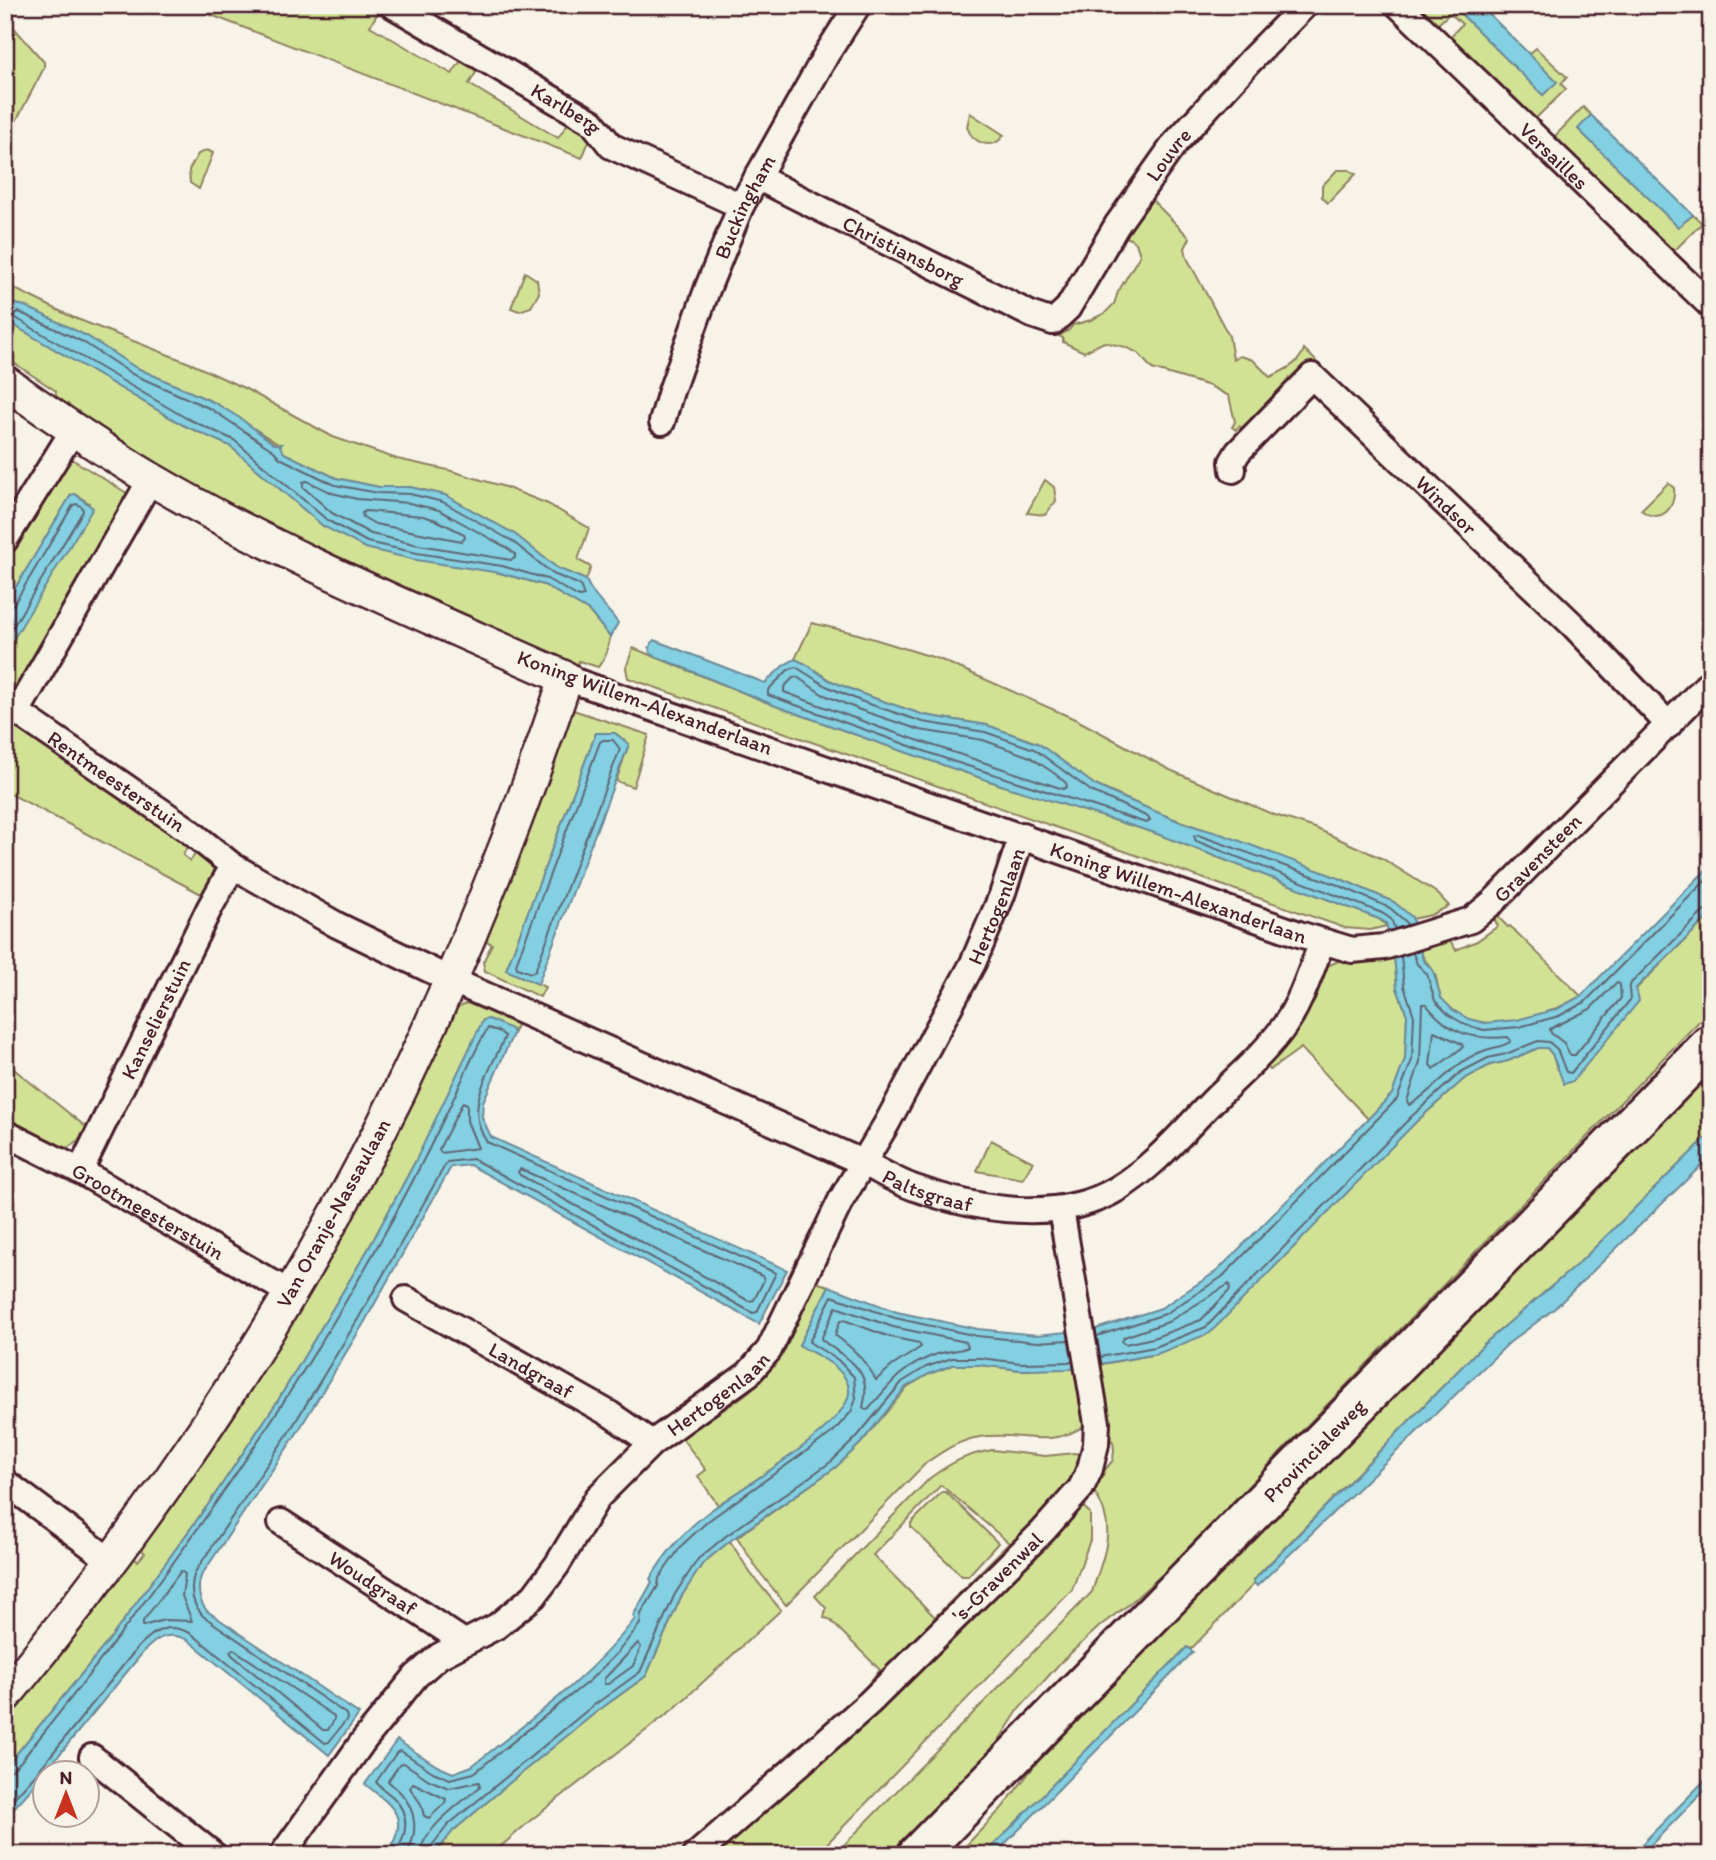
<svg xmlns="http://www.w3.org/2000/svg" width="1716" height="1860" viewBox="0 0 1716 1860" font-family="Itim,sans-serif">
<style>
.green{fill:#d2e295;stroke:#8e8060;stroke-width:2}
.water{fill:#82d0e1;stroke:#6c8998;stroke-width:2}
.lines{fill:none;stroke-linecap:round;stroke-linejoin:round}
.shore{stroke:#606674;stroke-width:2}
.minor-casing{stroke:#4a1f2b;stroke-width:30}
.tertiary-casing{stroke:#4a1f2b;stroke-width:37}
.primary-casing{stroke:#4a1f2b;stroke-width:44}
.minor{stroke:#f7f3e8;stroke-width:24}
.tertiary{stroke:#f7f3e8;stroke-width:32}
.primary{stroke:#f7f3e8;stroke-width:38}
.labels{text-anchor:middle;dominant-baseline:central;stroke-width:5;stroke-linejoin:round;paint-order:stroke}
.street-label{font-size:21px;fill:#4a1f2b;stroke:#f7f3e8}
</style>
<rect width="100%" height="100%" fill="#f7f3e8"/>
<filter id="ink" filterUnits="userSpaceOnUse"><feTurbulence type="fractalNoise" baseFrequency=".0143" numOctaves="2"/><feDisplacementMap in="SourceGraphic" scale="14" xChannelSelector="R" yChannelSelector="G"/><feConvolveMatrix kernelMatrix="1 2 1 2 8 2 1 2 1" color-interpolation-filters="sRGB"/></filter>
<g filter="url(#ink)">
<!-- green -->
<g class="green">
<polygon points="185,5 370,5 379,11 370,26 452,74 462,59 478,69 469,84 558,138 568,123 591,137 582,158"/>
<polygon points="1419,5 1452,5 1543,95 1556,82 1529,54 1536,48 1567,77 1561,84 1566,89 1535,119 1450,37 1462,24 1450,13 1438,24"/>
<polygon points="5,22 9,22 44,62 44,68 14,125 5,158 5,93 11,81 8,66 5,65"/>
<polygon points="1583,107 1591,115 1579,130 1678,227 1693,215 1702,223 1672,253 1554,137"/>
<path d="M970,113L1004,135C993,151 973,144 967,127Z"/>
<polygon points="207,150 213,153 199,189 190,183 189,170 198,154"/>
<polygon points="1337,170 1349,170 1356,174 1328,203 1322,197 1322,186"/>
<path d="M1148,200H1152L1190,238L1185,248L1187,258L1229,336L1233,359L1240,356L1253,360L1270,377C1283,371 1300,364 1304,349L1316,361L1246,434L1241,431L1242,428L1239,426L1236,430L1232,427L1235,422L1229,396L1210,386L1152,369L1138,353L1125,347L1104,342L1084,352L1063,342V338L1059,336L1069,330L1073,325L1091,320L1105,313L1114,304L1118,292L1140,255L1136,243L1124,235Z"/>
<polygon points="525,272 537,280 539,293 531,307 519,311 511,308"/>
<polygon points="5,284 72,317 192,364 246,389 333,437 397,459 448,470 505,487 548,504 589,528 578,560 591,567 586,580 557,568 516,535 445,495 410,487 379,487 336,478 284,453 278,444 215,403 134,367 87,336 25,306 5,302"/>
<polygon points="5,320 183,425 230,446 323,526 544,585 589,611 610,637 605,657 598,667 579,661 576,667 260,523 132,450 55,400 56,391 5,357"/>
<polygon points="65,455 130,495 5,705 5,653 89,503 75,494 71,495 5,605 5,554"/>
<polygon points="1045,480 1054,487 1056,501 1045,515 1027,513"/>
<path d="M1668,483L1674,488C1676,509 1660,525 1641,510Z"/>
<polygon points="812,623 858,634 939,659 1077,720 1170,770 1272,814 1315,828 1383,859 1437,893 1449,906 1431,915 1412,919 1394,902 1341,879 1158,813 1095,785 1037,743 987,725 924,715 865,695 829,680 806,664 795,659"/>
<polygon points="633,648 776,706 876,742 1007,787 1152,832 1379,919 1387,926 1370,930 1345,928 628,678 626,668"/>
<polygon points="570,709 649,735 633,787 616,781 629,744 615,733 596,733 506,970 545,987 540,997 485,971 483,962 492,944 482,939"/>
<polygon points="12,724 188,845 183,855 190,861 197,852 209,860 216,875 207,897 5,791 5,734"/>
<path d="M1711,914V1009L1164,1573L1128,1605L1101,1625L1060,1663L1019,1709L985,1762L895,1855H834L1092,1592C1105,1551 1119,1526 1091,1487L1113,1460L1114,1450L1113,1442L1105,1433L1097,1365L1157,1354L1464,1079L1490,1065L1508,1061L1538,1048H1547L1552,1054L1557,1068Z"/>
<path d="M1497,916L1508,927L1510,926L1581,996C1545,1016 1469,1044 1441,998C1437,990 1438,979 1434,972C1429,962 1424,964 1420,949L1451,942L1456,950L1477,941L1498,926L1494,919Z"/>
<polygon points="1394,956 1397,988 1407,1015 1405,1059 1392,1094 1368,1119 1301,1048 1270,1070 1264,1064 1327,966 1343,959 1368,962"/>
<polygon points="467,1003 518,1023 513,1034 513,1031 415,1162 370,1246 277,1402 210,1502 110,1639 5,1768 5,1714 59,1648 130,1555 138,1561 145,1553 137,1546 454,1009"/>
<path d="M5,1062L86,1127C80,1139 75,1147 60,1149L5,1122Z"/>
<polygon points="1711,1069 1711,1133 1580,1262 1485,1343 1253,1580 1255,1583 1191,1649 1187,1647 984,1855 957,1855 1002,1808 1055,1739"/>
<polygon points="991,1140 1033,1162 1023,1179 977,1171"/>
<path d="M815,1282L829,1286L799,1345C815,1354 838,1363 847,1380C851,1387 850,1399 846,1406C828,1437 750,1483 718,1505L698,1476L706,1470L681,1437C709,1418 741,1402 764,1377C787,1351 800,1313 815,1282Z"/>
<path d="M953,1365H980L1020,1370L1079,1368L1087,1424C1050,1451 1020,1430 980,1437C959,1440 943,1451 926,1463L786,1605L758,1570L737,1537L836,1467L861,1443L907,1387L929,1374Z"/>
<path d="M992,1450L1045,1456L1075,1453L1084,1455L1076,1484L973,1589L968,1584L1009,1543L941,1485L873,1555L935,1617L962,1590L967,1594L871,1687L869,1683L880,1670L829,1619L824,1618L826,1608L815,1596L930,1478C952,1462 965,1455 992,1450Z"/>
<polygon points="942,1492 946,1492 998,1543 968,1576 962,1576 911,1527 911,1523"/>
<polygon points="1078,1502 1090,1513 1090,1540 1072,1590 816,1855 706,1855"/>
<polygon points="730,1541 751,1574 781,1610 676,1707 531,1820 491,1855 434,1855 453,1831 520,1774 595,1713 646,1676 681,1597 703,1563"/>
</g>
<!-- water -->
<g class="water">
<polygon points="1452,5 1480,5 1557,82 1543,95"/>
<polygon points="1591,115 1693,215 1678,227 1578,129"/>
<path d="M5,302L25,306L87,336L135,367L215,403L240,418L274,444H282L280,446L284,453L336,478L379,487H410L445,495L516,535L557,568L586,580C594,599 607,607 618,623L610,637L589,611L544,585L500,573L416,560L365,548L323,526L230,446L183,425L5,320Z"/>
<polygon points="75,494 93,508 5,653 5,605 71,495"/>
<path d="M654,640L765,683L784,665L795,659L806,664L829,680L865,695L924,715L987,725L1039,744L1095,785L1114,794L1183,823L1224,835L1341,879L1394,902L1412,917L1423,960L1433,970L1441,998L1453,1010L1469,1019L1485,1023L1517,1020L1557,1009L1581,996L1711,865V914L1636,988L1639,1001L1573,1081L1564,1084L1552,1054L1547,1048H1538L1508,1061L1490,1065L1464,1079L1417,1121L1210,1333L1157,1354L1072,1369L1020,1370L980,1365H953L929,1374L906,1387L861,1443L836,1467L730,1541L703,1563L681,1597L646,1676L595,1713L520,1774L453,1831L434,1855H386C411,1818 395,1808 365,1784L397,1740L437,1766L453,1773L472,1766C530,1720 589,1678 635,1619L633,1616L652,1582L650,1579C665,1554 683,1532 706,1514C734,1491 852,1426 849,1390C847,1367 817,1356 799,1345L829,1286L897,1312L978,1329L1037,1335L1096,1329L1161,1308L1217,1271L1368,1119L1392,1094L1405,1059L1407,1015L1397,988L1394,956L1386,923L1379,919L1152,832L1007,787L876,742L776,706L650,654L649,648Z"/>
<polygon points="596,733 615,733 629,744 538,984 506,970"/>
<path d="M489,1019L511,1029L513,1034L483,1102L482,1117L491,1137L787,1270L759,1324L470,1165L451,1167L364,1323L297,1433L201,1576C197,1589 198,1600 207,1611L359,1714L329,1755L188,1640C168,1631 158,1637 144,1651L32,1788L5,1818V1768L110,1639L210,1502L277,1402L370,1246L415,1162L483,1020Z"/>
<polygon points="1711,1133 1711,1156 1554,1309 1509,1343 1257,1586 1253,1581 1485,1343 1580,1262"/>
<polygon points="1187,1647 1193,1652 994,1855 984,1855"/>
<polygon points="1711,1774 1711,1784 1641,1855 1631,1855"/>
</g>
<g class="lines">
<!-- shore -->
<g class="shore">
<polygon points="19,312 83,342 132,374 211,409 274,451 280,458 335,485 378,493 410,494 443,502 512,541 553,574 580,585 584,596 579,597 547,579 502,566 417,553 367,542 327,520 234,440 186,418 29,326 16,318 15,314"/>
<polygon points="307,481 332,493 357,499 409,503 439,510 507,548 515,554 515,558 511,560 419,545 371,534 332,513 303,487 303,482"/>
<polygon points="366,511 423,516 436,520 464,534 465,538 462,541 451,539 375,524 363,517 362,513"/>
<polyline points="5,607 14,604 73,505 77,504 82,507 83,511 5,640"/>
<polygon points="796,667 826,686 863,702 923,722 985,732 1034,749 1091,791 1148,817 1150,821 1146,823 952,761 768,695 768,690 788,670"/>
<polygon points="797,677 822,694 860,710 920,730 983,740 1030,757 1054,773 1066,783 1067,787 1063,789 881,728 784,692 784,687 793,678"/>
<polygon points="603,740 613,740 620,749 535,971 531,973 517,968 516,964 600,742"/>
<polyline points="1395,929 1391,919 1382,913 1196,841 1194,836 1198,835 1338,885 1390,908 1405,921 1407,925"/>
<polyline points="1413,953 1417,964 1427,974 1435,1001 1449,1015 1466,1025 1484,1030 1519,1027 1559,1016 1585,1002 1711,875"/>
<polygon points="1617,982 1620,985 1621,998 1575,1055 1570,1055 1564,1043 1551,1033 1550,1029 1590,1009"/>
<path d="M1422,1004H1426C1449,1034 1472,1040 1508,1037L1511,1041C1504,1047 1495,1047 1486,1050C1451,1062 1437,1090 1409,1105L1407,1101L1420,1062Z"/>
<polygon points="1434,1031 1462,1044 1463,1047 1434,1069 1430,1065"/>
<polygon points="463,1102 467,1104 467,1121 478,1148 441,1153 439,1149"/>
<polygon points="520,1169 762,1276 764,1280 754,1300 749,1301 520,1175 518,1172"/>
<polygon points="1229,1284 1230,1290 1201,1320 1153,1338 1125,1344 1122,1342 1124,1337 1168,1322"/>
<path d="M836,1307L893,1327L966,1342L968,1347C960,1351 947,1351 937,1354C902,1367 892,1381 869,1409L866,1410L863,1407C874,1366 844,1359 821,1339Z"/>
<path d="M844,1320L890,1337L919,1343L921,1347L892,1366L876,1380C864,1359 855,1350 835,1335L840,1321Z"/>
<polyline points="1097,1336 1165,1314 1222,1277 1397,1099 1412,1060 1414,1016 1404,986 1401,956"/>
<polyline points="1100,1357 1155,1347 1206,1327 1412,1116 1461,1072 1488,1058 1506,1054 1538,1041 1549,1042 1557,1049 1566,1072 1571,1073 1630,1000 1629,989 1631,983 1703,912 1711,909"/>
<polygon points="181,1571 185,1574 182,1596 192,1621 164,1620 143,1626 143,1621"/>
<polygon points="638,1643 641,1647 633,1666 608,1684 604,1684 604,1679"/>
<polygon points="233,1649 334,1716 334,1720 328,1730 323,1730 232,1655 230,1651"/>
<path d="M5,1772L12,1770L21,1761C152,1598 273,1432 376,1249C402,1203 426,1156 449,1108C462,1082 473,1052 488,1028L498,1031L505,1036C491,1072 462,1105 487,1142L776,1273L757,1312L753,1313L473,1159L447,1162L358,1319L291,1429L195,1572C189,1589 191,1603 203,1616L346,1714L347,1719L329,1742L325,1743L192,1634C168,1622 156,1629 138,1647L40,1769L5,1808"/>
<polygon points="413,1783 446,1799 445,1803 429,1818 424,1816 421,1804 410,1788"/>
<path d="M394,1855C407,1836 411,1815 393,1797C387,1792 381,1788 376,1782L397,1752L401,1751L433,1772L450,1779L474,1773L590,1680L618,1652L640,1624L641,1614L658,1586L659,1578L682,1545L708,1521L833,1432L851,1412L856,1399L854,1377L838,1360L809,1342L832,1296L895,1318L977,1336L1037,1342L1069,1340"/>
<path d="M405,1855C419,1835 417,1810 400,1792C396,1788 392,1785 388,1781L400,1764L404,1763L429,1780L449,1788L479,1782L480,1787C462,1802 421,1830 420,1855"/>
<polyline points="429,1855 430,1848 448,1825 590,1708 640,1672 675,1594 698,1559 726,1536 832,1461 856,1438 902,1382 926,1367 952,1358 980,1358 1021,1363 1072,1362"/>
</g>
<defs>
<g id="minor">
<path id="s1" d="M392,5L592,122L611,146L741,206"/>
<path id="s2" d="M1398,5L1711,306"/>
<path id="s3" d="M757,177L1032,315L1053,322L1068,308L1117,225L1175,143L1250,61L1305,5"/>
<path id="s4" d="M662,422L671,391L708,287L741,206L826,55L858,5"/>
<path id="s5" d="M1233,470L1232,462L1238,452L1312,376L1574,626L1669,725"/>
<path id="s6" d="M151,479L17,712L187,829L233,866L337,925L451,980L862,1162C880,1171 897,1182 915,1188C977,1210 1058,1224 1117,1189C1152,1168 1180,1135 1208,1106C1233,1080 1264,1055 1285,1025C1302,1000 1311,970 1322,942"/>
<polyline points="5,540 74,429"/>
<path id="s7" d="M566,678L1299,934L1352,950L1384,947L1471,920L1493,902L1711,681"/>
<path id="s8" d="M5,1133L80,1171L290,1293"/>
<path id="s9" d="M80,1171L210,907L233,866"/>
<path id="s10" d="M406,1299L610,1414L652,1443"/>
<polyline points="5,1482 111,1561"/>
<path id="s11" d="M281,1522L464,1642"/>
<polyline points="92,1757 214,1855"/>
<path id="s12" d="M282,1855L364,1740L416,1676L439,1656L497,1626L534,1596L557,1565L598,1497L652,1443L748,1374L769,1350L841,1200L887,1123L973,963L1002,895L1022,835"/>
<path id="s13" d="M696,1855L869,1703L1043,1531L1081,1488L1090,1469L1096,1444L1097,1423L1061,1209"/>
</g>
<path id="tertiary" d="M5,382C53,416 101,449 151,479C283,557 426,615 566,678C526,798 480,917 427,1033C318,1272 172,1494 5,1696"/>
<g id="primary">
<path id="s14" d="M917,1855L1711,1044"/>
</g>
</defs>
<!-- minor casing -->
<use href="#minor" class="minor-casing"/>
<!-- tertiary casing -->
<use href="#tertiary" class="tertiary-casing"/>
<!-- primary casing -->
<use href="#primary" class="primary-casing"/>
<!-- minor -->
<use href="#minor" class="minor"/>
<!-- tertiary -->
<use href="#tertiary" class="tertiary"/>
<!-- primary -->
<use href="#primary" class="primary"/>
</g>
</g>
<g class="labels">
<!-- street labels -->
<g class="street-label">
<text stroke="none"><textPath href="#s1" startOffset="203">Karlberg</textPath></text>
<text stroke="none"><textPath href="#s3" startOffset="534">Louvre</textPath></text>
<text stroke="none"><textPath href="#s2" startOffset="217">Versailles</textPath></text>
<text stroke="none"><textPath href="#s4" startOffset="231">Buckingham</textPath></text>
<text stroke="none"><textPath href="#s3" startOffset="164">Christiansborg</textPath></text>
<text stroke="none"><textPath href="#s5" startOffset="312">Windsor</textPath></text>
<text transform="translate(645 702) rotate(20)">Koning Willem-Alexanderlaan</text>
<text stroke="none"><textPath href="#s6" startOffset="390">Rentmeesterstuin</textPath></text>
<text stroke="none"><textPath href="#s7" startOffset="1046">Gravensteen</textPath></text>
<text stroke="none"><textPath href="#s7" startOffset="649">Koning Willem-Alexanderlaan</textPath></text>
<text stroke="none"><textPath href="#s12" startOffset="1211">Hertogenlaan</textPath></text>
<text stroke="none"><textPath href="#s9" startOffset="170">Kanselierstuin</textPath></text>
<text stroke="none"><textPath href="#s6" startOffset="1302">Paltsgraaf</textPath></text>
<text stroke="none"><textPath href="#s8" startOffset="163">Grootmeesterstuin</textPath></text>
<text transform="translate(333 1213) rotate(-61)">Van Oranje-Nassaulaan</text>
<text stroke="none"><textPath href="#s10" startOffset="144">Landgraaf</textPath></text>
<text stroke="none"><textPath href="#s12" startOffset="644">Hertogenlaan</textPath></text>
<text stroke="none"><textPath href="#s14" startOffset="567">Provincialeweg</textPath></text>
<text stroke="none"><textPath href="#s13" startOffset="410">'s-Gravenwal</textPath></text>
<text stroke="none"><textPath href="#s11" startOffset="110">Woudgraaf</textPath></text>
</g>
</g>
<!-- margin -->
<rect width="1716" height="1860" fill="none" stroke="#f7f3e8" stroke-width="28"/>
<rect x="14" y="14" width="1688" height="1832" fill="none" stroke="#4a1f2b" stroke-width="2.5" filter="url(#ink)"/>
<!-- north arrow -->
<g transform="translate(66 1794)"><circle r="33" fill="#f7f3e8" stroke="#b29e9c" stroke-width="2"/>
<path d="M0-5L12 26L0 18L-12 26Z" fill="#c8321e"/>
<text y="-10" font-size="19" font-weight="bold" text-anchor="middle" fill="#4a1f2b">N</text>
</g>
</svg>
